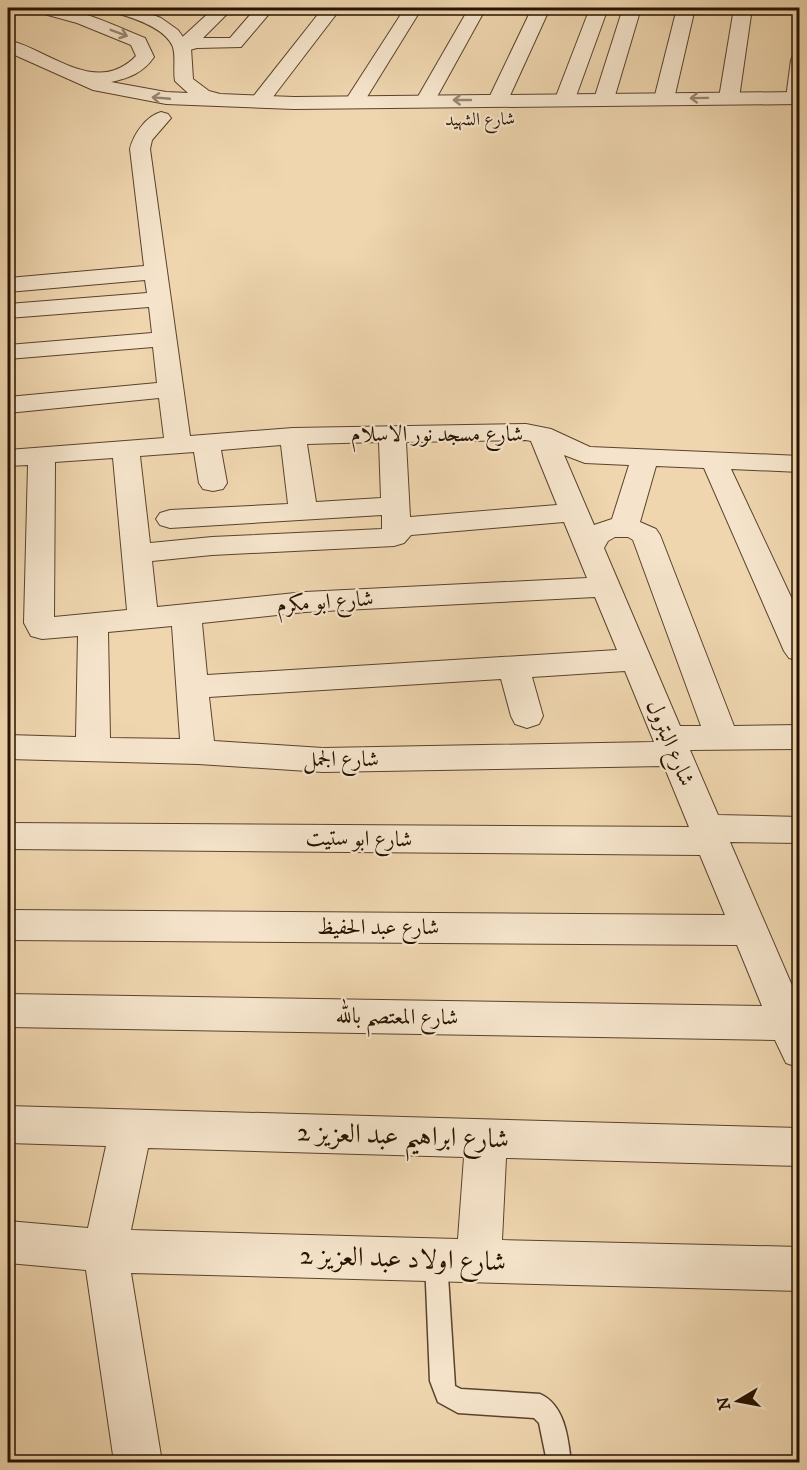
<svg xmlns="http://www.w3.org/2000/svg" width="807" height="1470" viewBox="0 0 807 1470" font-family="'IM FELL DW Pica',Amiri,serif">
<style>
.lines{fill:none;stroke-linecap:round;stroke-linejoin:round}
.service-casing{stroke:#59432c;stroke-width:3}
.minor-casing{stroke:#59432c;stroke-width:2}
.tertiary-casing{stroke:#59432c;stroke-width:2}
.service{fill:#f5e4cb;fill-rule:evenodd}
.minor{fill:#f5e4cb;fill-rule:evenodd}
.tertiary{fill:#f5e4cb;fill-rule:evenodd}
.oneway{stroke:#988670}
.labels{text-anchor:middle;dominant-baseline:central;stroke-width:4.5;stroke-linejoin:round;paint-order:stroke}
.far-street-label{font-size:18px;fill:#271200;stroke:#f5e4cb}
.street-label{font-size:22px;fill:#271200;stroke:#f5e4cb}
.near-street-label{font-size:27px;fill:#271200;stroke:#f5e4cb}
</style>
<rect width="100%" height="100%" fill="#efd6af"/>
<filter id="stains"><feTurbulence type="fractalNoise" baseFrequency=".00333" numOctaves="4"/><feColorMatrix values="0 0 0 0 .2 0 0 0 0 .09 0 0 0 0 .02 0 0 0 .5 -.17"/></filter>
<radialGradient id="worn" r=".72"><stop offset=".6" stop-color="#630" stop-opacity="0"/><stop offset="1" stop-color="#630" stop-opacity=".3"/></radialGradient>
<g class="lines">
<defs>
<path id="service" d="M436,1249L444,1252L447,1260L455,1386L461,1389L540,1394C565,1405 568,1438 571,1462H547L539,1423L534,1418L458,1413L438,1402L430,1381L425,1260L428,1252Z"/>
<g id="minor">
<polygon points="214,8 233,8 203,38 230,38 256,8 274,8 241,47 197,48 182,52 176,51 173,47 176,43"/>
<polygon points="323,8 341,8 266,106 252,106 249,102 252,98"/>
<polygon points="405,8 422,8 362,105 348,105 345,101"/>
<polygon points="469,8 486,8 433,104 419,104 416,100"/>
<polygon points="532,8 550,8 508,100 505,104 491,104 488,100"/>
<polygon points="590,8 608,8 575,99 572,103 558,103 555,99"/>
<polygon points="623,8 641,8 614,99 611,103 597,103 594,99"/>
<polygon points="677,8 695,8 674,99 671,103 657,103 654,99"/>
<polygon points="734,8 752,8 739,98 736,102 722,102 719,98"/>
<polygon points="800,55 800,103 789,102 786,98 791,60 793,56"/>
<path d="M161,112L168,114L171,118L152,140L150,149L190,436L293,428L526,424L551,429L590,447L800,456V472L731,469L800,616V661L789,658L784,651L704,468L656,466L640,522L656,529L660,535L734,726L800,725V749L690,750L718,815L800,817V843L730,842L800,1004V1068L786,1063L775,1040L8,1027V994L762,1006L737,945L8,940V910L725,915L700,855L8,849V823L689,827L664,766L323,772L198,764L8,759V735L76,737L78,636L42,639L31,636L24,623L28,465L8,466V450L164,438L159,398L8,413V397L157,383L153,347L8,359V345L152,333L149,307L8,318V304L147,293L145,280L8,292V278L144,266L130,149C133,135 146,116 161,112ZM526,440L531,441L557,505L410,517L406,442ZM379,442L381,498L316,502L307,444ZM281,445L288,504L170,510L160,513L156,519L160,525L170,528L382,515V529L212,537L150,543L140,456L194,452L199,483L203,489L213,491L223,489L227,483L221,450ZM564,455L585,463L629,465L612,519L594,525ZM113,458L127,610L54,617L55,462ZM564,522L587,578L305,592L157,607L152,561L212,555L394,546L404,543L411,535ZM615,537H628L633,540L701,726H680L604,548L608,541ZM595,597L617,650L207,675L202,623L305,612ZM172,626L180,739L110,738L108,632ZM625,671L654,742L323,748L214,741L209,697L501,679L511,716L515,724L527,728L539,724L543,716L532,677Z"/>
<path d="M8,1106L800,1128V1166L506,1158L502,1240L800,1247V1291L131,1273L162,1462H114L86,1270L8,1263V1221L88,1228L106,1146L8,1143ZM148,1148L464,1157L458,1239L131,1230Z"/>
</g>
<path id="tertiary" d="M34,8C73,4 110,24 145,38L154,57C143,73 129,78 111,82L166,92L188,93L175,81C173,70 176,58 173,47C165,27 131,17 112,12L110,8H135L161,18L178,30L191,48L193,79L209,91L220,94L294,97L800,92V104L294,109L166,104L93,90L8,52V40C50,50 96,97 136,56L131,45L77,23L37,12Z"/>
</defs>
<!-- service casing -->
<use href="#service" class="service-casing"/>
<!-- minor casing -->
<use href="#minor" class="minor-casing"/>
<!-- tertiary casing -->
<use href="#tertiary" class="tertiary-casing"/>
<!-- service -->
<use href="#service" class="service"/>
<!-- minor -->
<use href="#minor" class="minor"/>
<!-- tertiary -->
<use href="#tertiary" class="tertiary"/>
</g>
<!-- one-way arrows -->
<defs><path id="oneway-shaft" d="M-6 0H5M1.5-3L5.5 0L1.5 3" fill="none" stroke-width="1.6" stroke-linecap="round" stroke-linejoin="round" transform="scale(1.5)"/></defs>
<g class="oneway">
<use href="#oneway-shaft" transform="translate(119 33) rotate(21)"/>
<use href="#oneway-shaft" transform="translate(161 98) rotate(-175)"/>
<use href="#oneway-shaft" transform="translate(699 98) rotate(179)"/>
<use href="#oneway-shaft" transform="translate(462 100) rotate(-180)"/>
</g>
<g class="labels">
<!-- far-street labels -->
<g class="far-street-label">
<text transform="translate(480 120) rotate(-1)">شارع الشهيد</text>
</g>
<!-- street labels -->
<g class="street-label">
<text x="437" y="434">شارع مسجد نور الاسلام</text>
<text transform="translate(325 602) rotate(-4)">شارع ابو مكرم</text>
<text transform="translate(670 743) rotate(67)">شارع البترول</text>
<text x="341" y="759">شارع الجمل</text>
<text transform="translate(359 839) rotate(1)">شارع ابو ستيت</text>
<text x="378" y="927">شارع عبد الحفيظ</text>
<text transform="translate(397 1017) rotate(1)">شارع المعتصم بالله</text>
</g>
<!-- near-street labels -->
<g class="near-street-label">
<text transform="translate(403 1136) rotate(2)">شارع ابراهيم عبد العزيز 2</text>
<text transform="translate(403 1259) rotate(2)">شارع اولاد عبد العزيز 2</text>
</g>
</g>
<!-- margin -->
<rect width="807" height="1470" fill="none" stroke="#efd6af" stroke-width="30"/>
<rect x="9" y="9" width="789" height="1452" fill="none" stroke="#271200" stroke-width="3"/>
<rect x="15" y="15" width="777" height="1440" fill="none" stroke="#271200" stroke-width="1.5"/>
<!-- north arrow -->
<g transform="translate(738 1401) rotate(260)" stroke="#f5e4cb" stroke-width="4.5" paint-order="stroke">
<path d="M0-4.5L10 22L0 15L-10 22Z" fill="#271200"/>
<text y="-9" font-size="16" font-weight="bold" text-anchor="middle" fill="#271200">N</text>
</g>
<rect width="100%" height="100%" filter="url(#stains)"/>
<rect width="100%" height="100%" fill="url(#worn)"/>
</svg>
